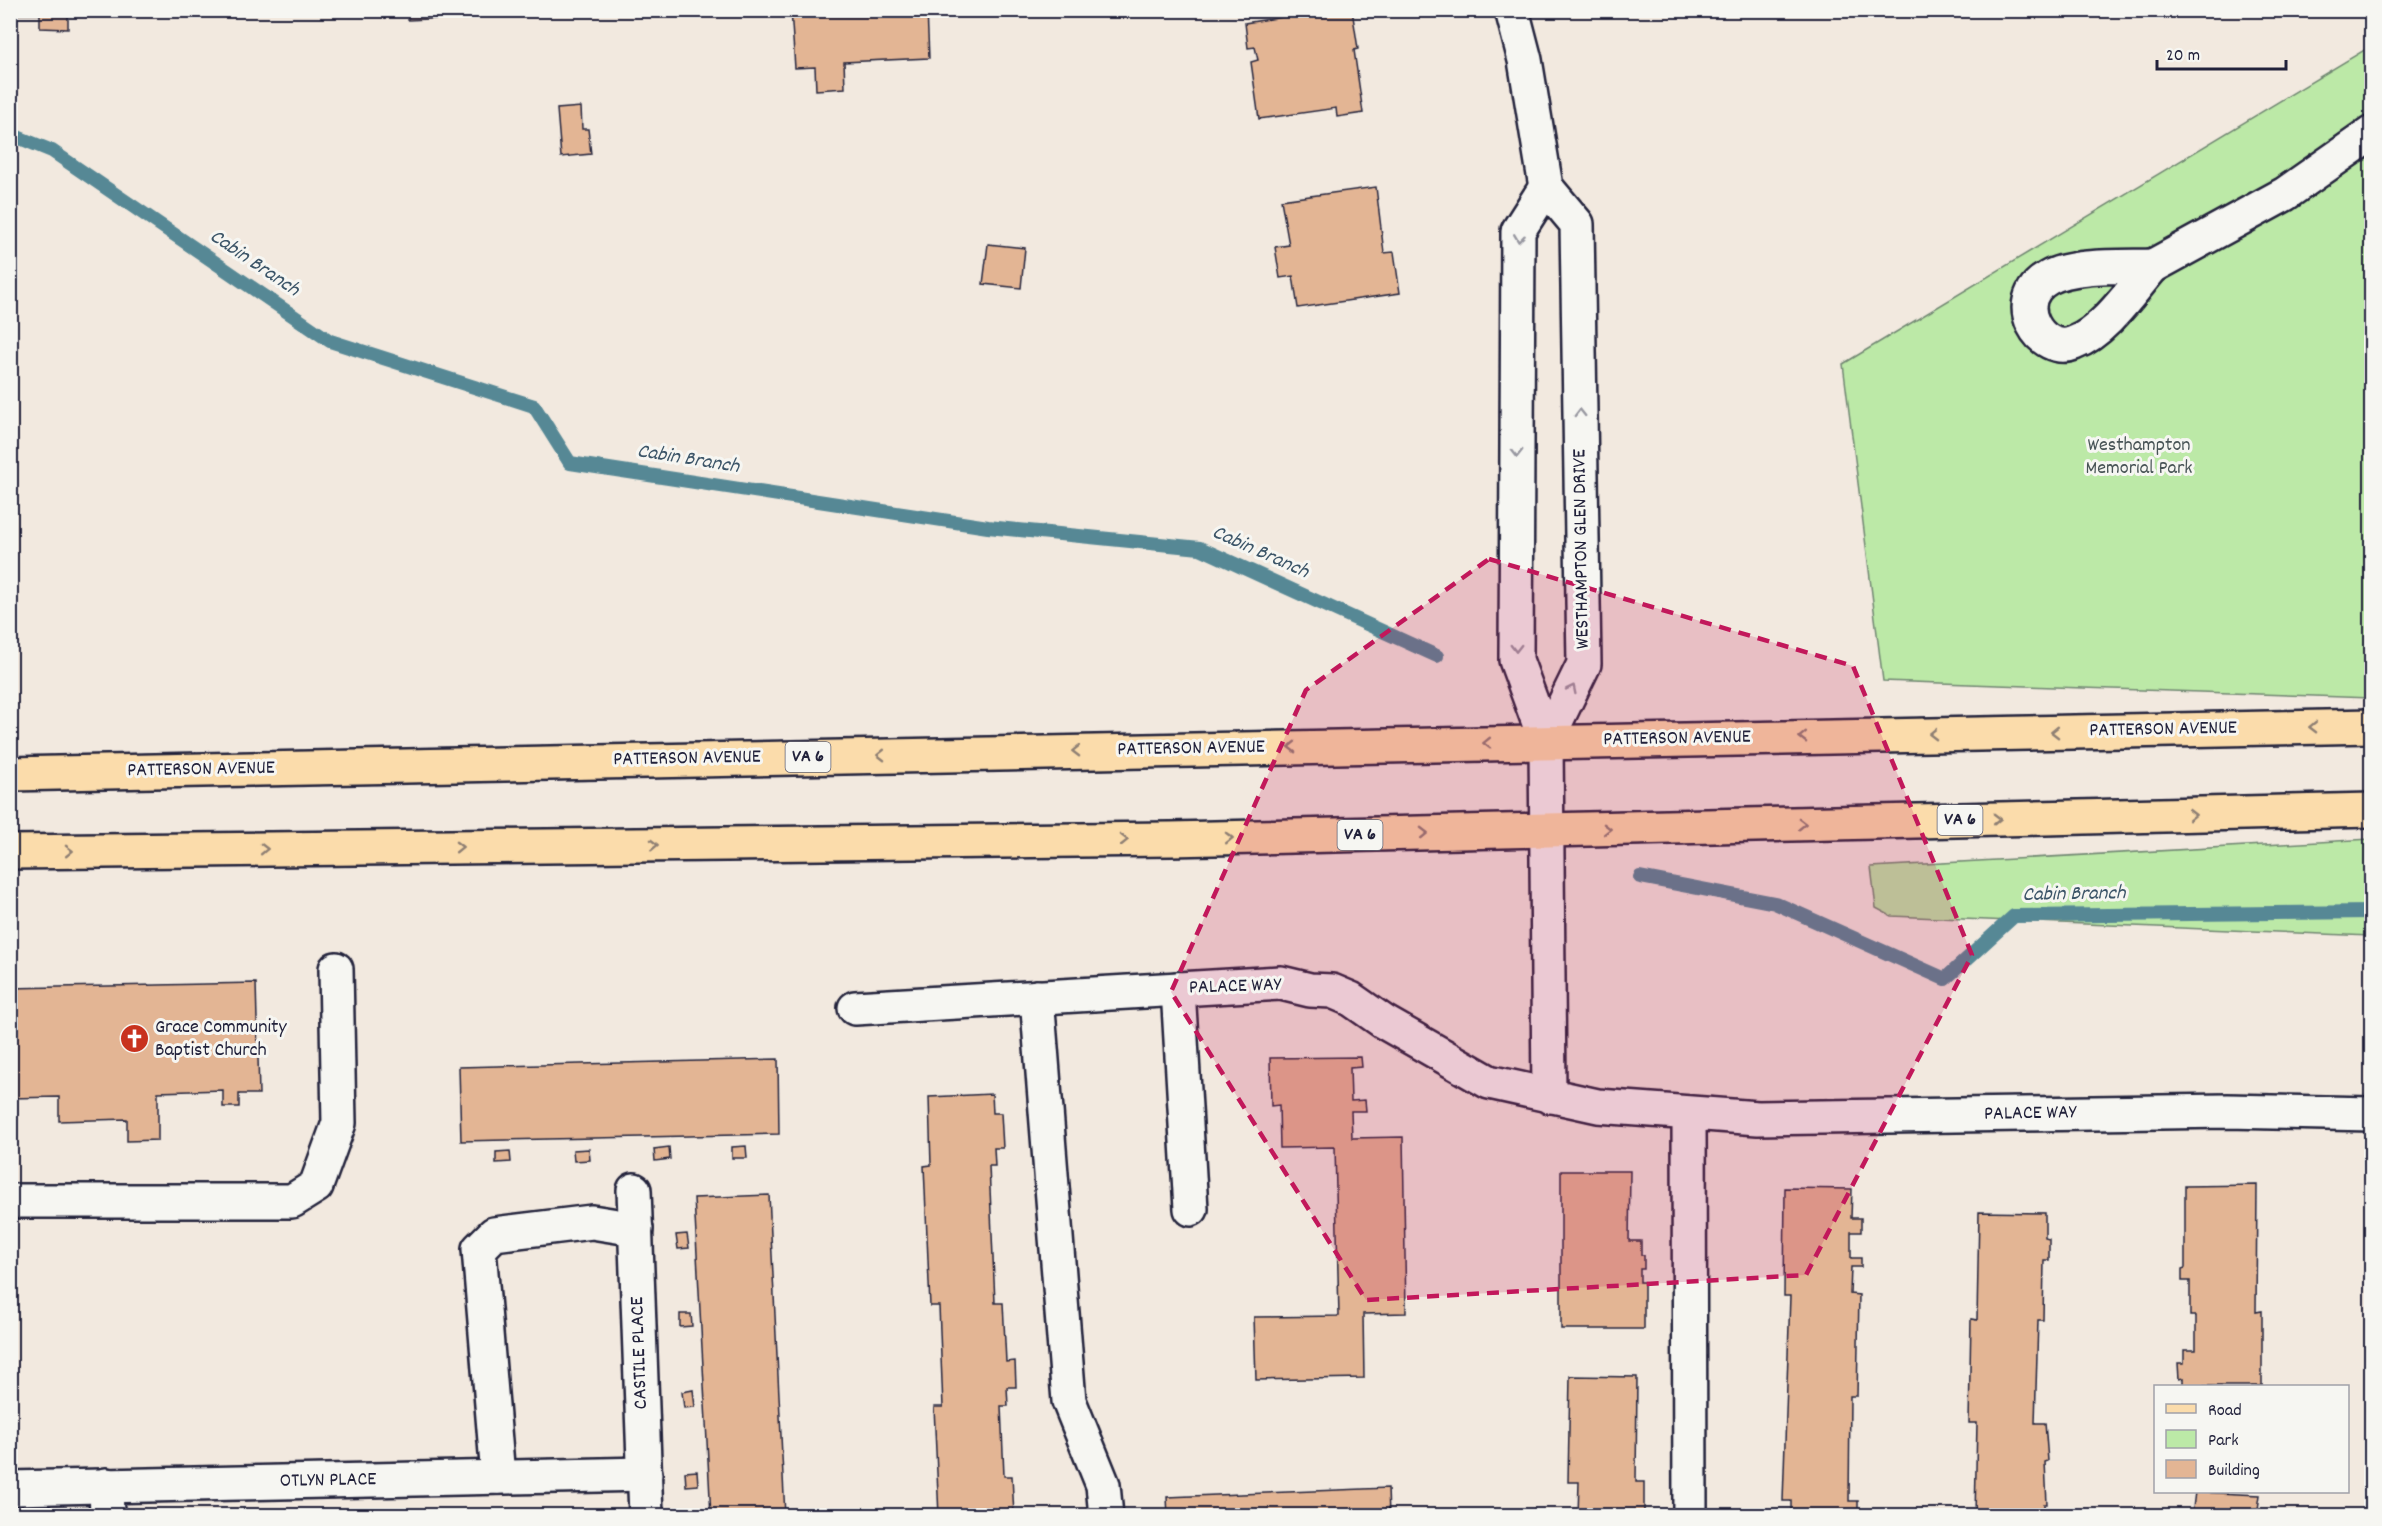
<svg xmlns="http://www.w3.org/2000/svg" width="2382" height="1526" viewBox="0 0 2382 1526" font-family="Dekko,sans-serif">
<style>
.green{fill:#bce9a7;stroke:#6f8671;stroke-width:1.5}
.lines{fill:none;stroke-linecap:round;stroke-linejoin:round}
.stream{stroke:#578895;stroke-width:14}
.building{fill:#e3b594;stroke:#22223b;stroke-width:1.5}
.minor-casing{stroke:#22223b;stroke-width:38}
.major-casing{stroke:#22223b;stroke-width:38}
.minor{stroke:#f6f6f2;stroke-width:33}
.major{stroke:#fbdcab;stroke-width:33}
.oneway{stroke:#9797a0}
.oneway2{stroke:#8e7f73}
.marked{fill:#c2185b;fill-opacity:0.2;stroke:#c2185b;stroke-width:4.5;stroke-dasharray:12 8;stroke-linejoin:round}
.labels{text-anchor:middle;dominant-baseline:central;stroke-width:6;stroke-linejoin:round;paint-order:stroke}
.shield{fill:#f6f6f2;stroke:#626272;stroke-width:1.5}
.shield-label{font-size:18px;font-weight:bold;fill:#22223b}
.park-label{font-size:20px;fill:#485456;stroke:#f6f6f2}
.street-label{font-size:20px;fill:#22223b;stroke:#f6f6f2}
.poi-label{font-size:20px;fill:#22223b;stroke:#f6f6f2;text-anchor:start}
.water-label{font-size:21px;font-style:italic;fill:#3c5568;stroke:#f6f6f2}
</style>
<rect width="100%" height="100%" fill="#f2e9df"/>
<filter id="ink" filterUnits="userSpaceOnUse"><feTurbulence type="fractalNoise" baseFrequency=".0167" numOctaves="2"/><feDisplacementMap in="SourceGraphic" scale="12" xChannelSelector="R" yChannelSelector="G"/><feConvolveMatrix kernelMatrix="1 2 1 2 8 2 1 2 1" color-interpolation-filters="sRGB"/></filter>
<g filter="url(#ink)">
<!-- green -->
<g class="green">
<polygon points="2371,46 2371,698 1883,681 1843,364"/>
<polygon points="2371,839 2371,936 1891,916 1876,908 1871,867"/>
</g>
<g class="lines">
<!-- stream -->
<g class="stream">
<polyline points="10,134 52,151 330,341 534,406 570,463 988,527 1200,548 1437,656"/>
<polyline points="1640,877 1775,903 1945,979 2014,916 2372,912"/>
</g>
</g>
<!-- building -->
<g class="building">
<polygon points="10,10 68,10 68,29 40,28 40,14 10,14"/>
<polygon points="407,10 492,10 493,16 408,20"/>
<polygon points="791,10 927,10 929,58 844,62 845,88 816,90 815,67 795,68"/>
<polygon points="1327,10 1352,10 1358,49 1354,50 1363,113 1337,117 1336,108 1259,119 1251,62 1258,60 1255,47 1248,48 1245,23"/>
<polygon points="581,107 582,129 588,129 591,154 561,157 557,109"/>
<polygon points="1376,187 1384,253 1394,252 1400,293 1298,308 1293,276 1280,278 1275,247 1289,245 1281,200"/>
<polygon points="988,244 1025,248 1021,288 983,284"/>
<polygon points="256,983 259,1094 239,1094 239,1107 223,1107 223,1090 158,1092 158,1140 127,1141 127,1119 59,1121 59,1097 10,1098 10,988"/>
<polygon points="1361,1057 1362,1067 1350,1068 1351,1101 1365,1100 1366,1111 1351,1111 1352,1138 1403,1137 1406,1313 1363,1314 1364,1378 1256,1380 1254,1317 1339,1316 1335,1147 1280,1148 1279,1105 1271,1106 1270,1058"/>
<polygon points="778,1059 779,1134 461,1141 459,1067"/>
<polygon points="992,1094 993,1113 1001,1113 1003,1148 994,1148 995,1166 989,1166 995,1303 1003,1303 1006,1362 1015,1361 1016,1387 1007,1387 1008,1406 1001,1406 1004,1476 1012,1476 1014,1516 939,1516 934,1407 943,1407 939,1306 930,1306 924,1166 931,1165 929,1097"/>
<polygon points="746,1146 747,1158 732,1158 732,1147"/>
<polygon points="669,1147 670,1159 655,1161 654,1149"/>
<polygon points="589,1149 590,1160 574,1161 573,1150"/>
<polygon points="510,1151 511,1162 496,1163 496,1152"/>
<polygon points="1561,1171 1630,1171 1629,1241 1641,1241 1641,1255 1644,1255 1644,1269 1640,1269 1640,1282 1644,1282 1644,1329 1561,1329"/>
<polygon points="2257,1185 2256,1312 2262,1311 2262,1386 2183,1386 2183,1378 2179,1379 2178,1363 2184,1363 2184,1350 2196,1350 2196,1316 2190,1316 2190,1281 2182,1281 2182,1269 2185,1268 2185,1186"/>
<polygon points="1785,1188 1852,1189 1851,1218 1861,1218 1861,1232 1851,1232 1851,1258 1861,1258 1861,1267 1851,1267 1850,1294 1859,1295 1857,1396 1850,1396 1849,1501 1858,1501 1858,1516 1791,1516 1791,1501 1783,1501 1790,1296 1784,1296"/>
<polygon points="769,1195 785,1516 711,1516 694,1198"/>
<polygon points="1979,1212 2045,1213 2045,1238 2049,1239 2049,1260 2044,1260 2043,1320 2038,1320 2035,1423 2045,1423 2048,1461 2045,1462 2047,1504 2044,1504 2044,1516 1975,1516 1977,1423 1969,1423 1971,1319 1977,1320"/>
<polygon points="687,1234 689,1248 678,1249 676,1235"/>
<polygon points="680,1314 691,1314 692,1326 680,1327"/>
<polygon points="1570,1376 1637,1377 1636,1482 1644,1482 1644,1516 1578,1516 1579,1482 1568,1482"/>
<polygon points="693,1390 695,1407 684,1408 682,1392"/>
<polygon points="697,1471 698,1485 686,1486 685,1472"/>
<polygon points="1388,1488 1389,1516 1168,1516 1167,1497"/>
<polygon points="2195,1492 2260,1495 2257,1516 2192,1516"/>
</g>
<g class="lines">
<defs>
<g id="minor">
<polyline points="1512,10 1525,60 1546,187 1577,224 1584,664 1546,742"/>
<polyline points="1546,187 1518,231 1516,660 1546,742 1549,1096"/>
<path d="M2153,266C2132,290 2104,332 2074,343C2041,357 2007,301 2048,278C2072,264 2125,267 2153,266Z"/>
<polyline points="2153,266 2285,194 2372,133"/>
<polyline points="1178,989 1191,1209"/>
<polyline points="1037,997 1069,1401 1103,1485 1106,1516"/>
<polyline points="855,1008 1281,983 1310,990 1332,991 1351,999 1384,1022 1489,1082 1598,1106 1758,1118 2228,1111 2372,1114"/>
<polyline points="1689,1114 1690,1516"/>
<polyline points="634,1190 646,1516"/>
<polyline points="10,1201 292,1201 316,1186 339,1123 336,969"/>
<polyline points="498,1477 479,1249 494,1234 592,1222 636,1229"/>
<polyline points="106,1485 107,1516"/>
<polyline points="10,1488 645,1474"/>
</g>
<g id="major">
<polyline points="10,774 2372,726"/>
<polyline points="10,852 1171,839 2372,810"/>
</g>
</defs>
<!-- minor casing -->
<use href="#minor" class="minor-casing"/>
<!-- major casing -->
<use href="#major" class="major-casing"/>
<!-- minor -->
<use href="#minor" class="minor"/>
<!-- major -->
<use href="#major" class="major"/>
</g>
<!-- one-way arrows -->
<defs><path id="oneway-chevron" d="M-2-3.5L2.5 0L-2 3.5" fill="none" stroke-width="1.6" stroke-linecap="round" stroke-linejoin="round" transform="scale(1.5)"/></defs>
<g class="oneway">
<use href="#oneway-chevron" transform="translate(1519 238) rotate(97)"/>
<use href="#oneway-chevron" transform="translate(1580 413) rotate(-91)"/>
<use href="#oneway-chevron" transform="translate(1517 453) rotate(90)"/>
<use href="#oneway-chevron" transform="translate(1516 648) rotate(90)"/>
<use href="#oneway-chevron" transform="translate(1572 689) rotate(-64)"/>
</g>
<g class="oneway2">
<use href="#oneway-chevron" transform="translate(2313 727) rotate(179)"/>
<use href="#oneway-chevron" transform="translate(2055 732) rotate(179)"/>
<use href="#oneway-chevron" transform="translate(1933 734) rotate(179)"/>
<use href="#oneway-chevron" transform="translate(1803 737) rotate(179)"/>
<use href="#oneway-chevron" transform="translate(1487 743) rotate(179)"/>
<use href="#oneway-chevron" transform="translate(1292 747) rotate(179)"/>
<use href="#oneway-chevron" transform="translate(1076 751) rotate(179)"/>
<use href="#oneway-chevron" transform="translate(881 755) rotate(179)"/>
<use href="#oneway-chevron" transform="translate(2192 815) rotate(-1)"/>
<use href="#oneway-chevron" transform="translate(1997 819) rotate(-1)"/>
<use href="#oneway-chevron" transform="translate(1802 824) rotate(-1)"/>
<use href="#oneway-chevron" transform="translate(1607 829) rotate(-1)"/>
<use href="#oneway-chevron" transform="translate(1424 833) rotate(-1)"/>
<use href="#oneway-chevron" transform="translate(1229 838) rotate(-1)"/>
<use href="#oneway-chevron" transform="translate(1124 840) rotate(-1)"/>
<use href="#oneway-chevron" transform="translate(654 845) rotate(-1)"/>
<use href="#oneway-chevron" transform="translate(459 847) rotate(-1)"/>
<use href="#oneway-chevron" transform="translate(264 849) rotate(-1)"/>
<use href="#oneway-chevron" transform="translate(69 851) rotate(-1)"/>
</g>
</g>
<!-- marked area -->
<path class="marked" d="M1489,559L1853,666L1972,955L1806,1275L1366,1300L1171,992L1306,690Z"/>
<!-- icons -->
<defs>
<symbol id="church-disc" viewBox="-11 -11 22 22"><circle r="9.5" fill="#c8321e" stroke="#f6f6f2"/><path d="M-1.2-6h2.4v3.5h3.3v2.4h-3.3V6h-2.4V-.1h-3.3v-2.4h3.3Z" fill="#fff"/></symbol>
</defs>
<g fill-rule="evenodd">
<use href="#church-disc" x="118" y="1022" width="33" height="33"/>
</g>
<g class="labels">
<!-- shield labels -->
<g class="shield">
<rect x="785.5" y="742" width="45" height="30" rx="4.5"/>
<rect x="1937.5" y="805" width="45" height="30" rx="4.5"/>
<rect x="1337.5" y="820" width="45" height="30" rx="4.5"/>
</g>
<g class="shield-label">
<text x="808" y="757">VA 6</text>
<text x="1960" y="820">VA 6</text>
<text x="1360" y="835">VA 6</text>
</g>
<!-- park labels -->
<g class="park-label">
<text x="2139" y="446">Westhampton<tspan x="2139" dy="23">Memorial Park</tspan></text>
</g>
<!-- street labels -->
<g class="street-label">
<text transform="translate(1582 549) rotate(-91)">WESTHAMPTON GLEN DRIVE</text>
<text transform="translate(2163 730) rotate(-1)">PATTERSON AVENUE</text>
<text transform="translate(1677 739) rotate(-1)">PATTERSON AVENUE</text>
<text transform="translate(1191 749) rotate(-1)">PATTERSON AVENUE</text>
<text transform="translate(687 759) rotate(-1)">PATTERSON AVENUE</text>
<text transform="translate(201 770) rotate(-1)">PATTERSON AVENUE</text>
<text transform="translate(1235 987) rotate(-2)">PALACE WAY</text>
<text transform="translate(2030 1114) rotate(-1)">PALACE WAY</text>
<text transform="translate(640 1353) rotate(-92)">CASTILE PLACE</text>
<text transform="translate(328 1481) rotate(-1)">OTLYN PLACE</text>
</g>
<!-- poi labels -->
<g class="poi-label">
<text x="155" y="1028">Grace Community<tspan x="155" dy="23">Baptist Church</tspan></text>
</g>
<!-- water labels -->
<g class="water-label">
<text transform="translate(254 264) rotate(34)">Cabin Branch</text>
<text transform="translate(688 460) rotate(9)">Cabin Branch</text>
<text transform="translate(1260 553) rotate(24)">Cabin Branch</text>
<text transform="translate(2074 895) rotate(-1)">Cabin Branch</text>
</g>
</g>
<!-- margin -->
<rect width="2382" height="1526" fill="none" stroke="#f6f6f2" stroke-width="36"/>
<rect x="18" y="18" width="2346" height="1490" fill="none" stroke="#22223b" stroke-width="2" filter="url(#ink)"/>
<!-- legend -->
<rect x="2154" y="1385" width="195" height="108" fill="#f6f6f2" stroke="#a1a1a9" stroke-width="1.5"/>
<rect x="2166" y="1404" width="30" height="9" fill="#fbdcab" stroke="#a1a1a9" stroke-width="1.5"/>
<text x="2208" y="1415" font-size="18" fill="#22223b">Road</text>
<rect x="2166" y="1430" width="30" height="18" fill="#bce9a7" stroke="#a1a1a9" stroke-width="1.5"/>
<text x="2208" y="1445" font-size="18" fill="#22223b">Park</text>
<rect x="2166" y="1460" width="30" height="18" fill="#e3b594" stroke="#a1a1a9" stroke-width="1.5"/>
<text x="2208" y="1475" font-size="18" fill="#22223b">Building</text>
<!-- scale -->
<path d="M2157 60v9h129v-9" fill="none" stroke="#22223b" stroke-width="3"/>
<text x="2166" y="60" font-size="18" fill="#22223b" stroke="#f6f6f2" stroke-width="4.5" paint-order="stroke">20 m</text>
</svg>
